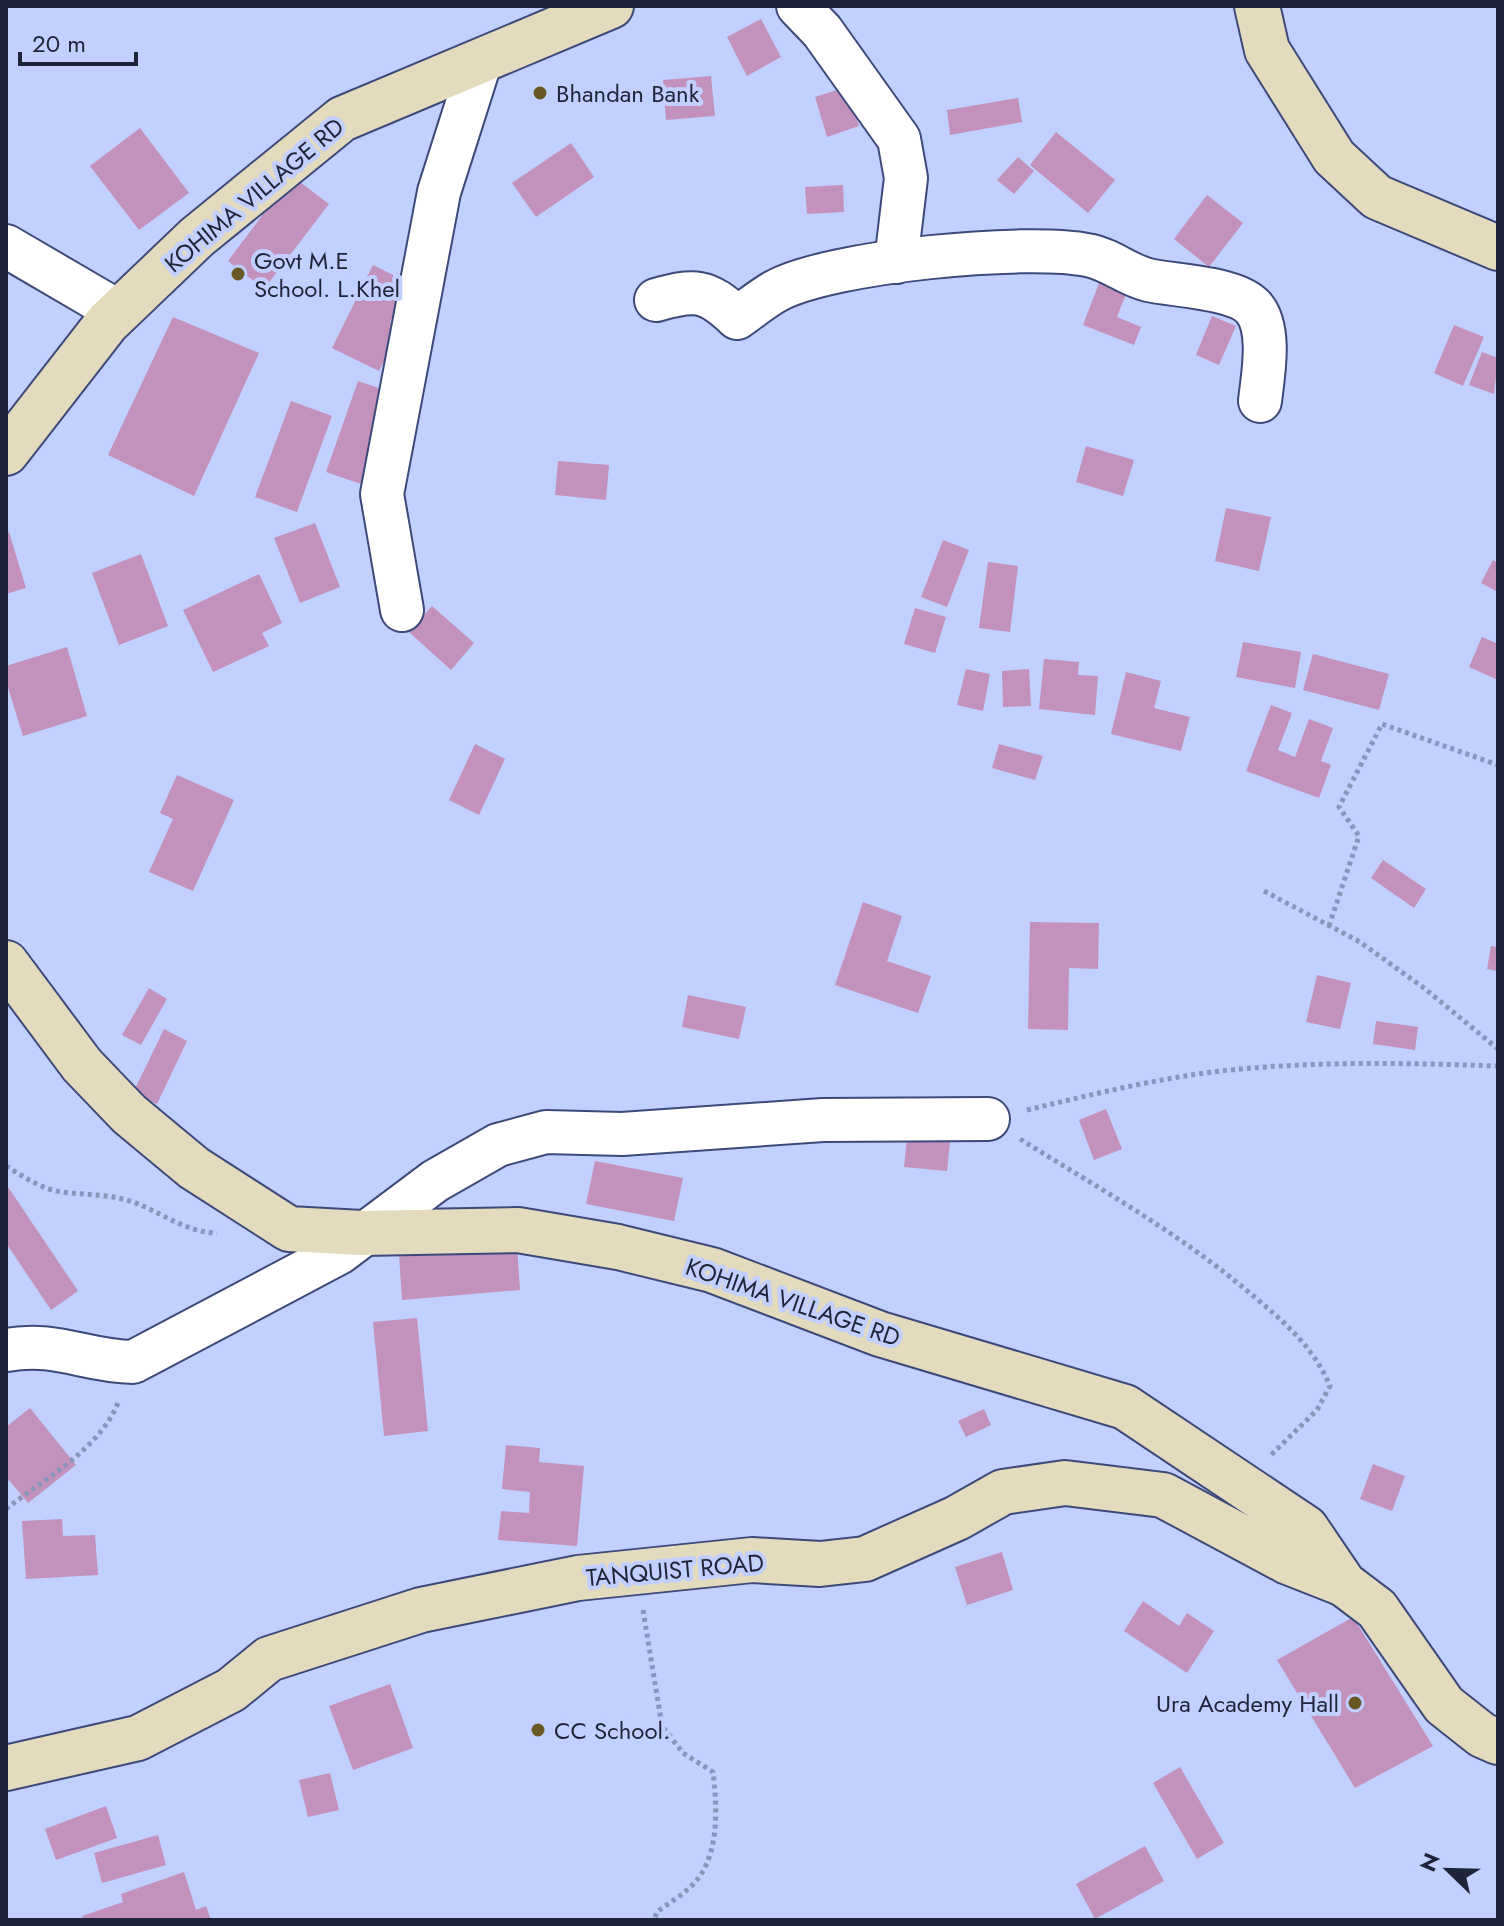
<svg xmlns="http://www.w3.org/2000/svg" width="1504" height="1926" viewBox="0 0 1504 1926" font-family="Jost,sans-serif">
<style>
.building{fill:#c291bc}
.lines{fill:none;stroke-linecap:round;stroke-linejoin:round}
.street-casing{stroke:#3c4979;stroke-width:46}
.secondary-casing{stroke:#3c4979;stroke-width:48}
.path{stroke:#8995bb;stroke-width:5;stroke-dasharray:4 4;stroke-linecap:butt}
.street{stroke:#fff;stroke-width:42}
.secondary{stroke:#e4dbbe;stroke-width:44}
.poi-dot{fill:#695826;stroke:#c2d0ff;stroke-width:3}
.labels{text-anchor:middle;dominant-baseline:central;stroke-width:8;stroke-linejoin:round;paint-order:stroke}
.poi-label{font-size:24px;fill:#1e243a;stroke:#c2d0ff;text-anchor:start}
.street-label{font-size:24px;fill:#1e243a;stroke:#c2d0ff}
</style>
<rect width="100%" height="100%" fill="#c2d0ff"/>
<!-- building -->
<g class="building">
<polygon points="761,19 781,57 747,76 727,37"/>
<polygon points="711,76 715,116 666,120 663,80"/>
<polygon points="846,87 859,126 827,137 815,97"/>
<polygon points="1018,98 1022,122 950,135 947,110"/>
<polygon points="140,128 189,193 139,230 90,166"/>
<polygon points="1056,132 1115,180 1088,213 1030,165"/>
<polygon points="571,143 594,177 536,217 512,183"/>
<polygon points="1018,157 1034,171 1014,194 997,180"/>
<polygon points="292,176 329,204 264,289 228,261"/>
<polygon points="843,185 844,212 807,214 805,187"/>
<polygon points="1207,195 1243,223 1209,267 1174,239"/>
<polygon points="373,265 409,283 390,322 401,327 379,371 332,348"/>
<polygon points="1101,278 1128,289 1117,317 1141,327 1134,345 1083,325"/>
<polygon points="1212,316 1236,326 1219,365 1196,355"/>
<polygon points="173,317 259,353 194,496 108,455"/>
<polygon points="1454,325 1484,337 1463,386 1434,373"/>
<polygon points="1482,352 1498,358 1494,394 1469,385"/>
<polygon points="358,381 396,394 364,485 326,472"/>
<polygon points="291,401 332,416 297,512 255,497"/>
<polygon points="1086,446 1134,460 1123,496 1076,482"/>
<polygon points="558,461 609,465 606,500 555,495"/>
<polygon points="1226,508 1271,517 1259,571 1215,561"/>
<polygon points="315,523 340,587 300,603 274,538"/>
<polygon points="6,532 9,532 26,588 6,594"/>
<polygon points="943,540 969,550 947,607 921,597"/>
<polygon points="141,554 168,626 119,645 92,573"/>
<polygon points="1493,560 1498,563 1498,592 1481,583"/>
<polygon points="988,562 1018,566 1010,632 979,628"/>
<polygon points="259,574 282,623 262,633 269,646 213,672 183,610"/>
<polygon points="432,606 474,643 451,670 409,632"/>
<polygon points="915,608 946,617 935,653 904,644"/>
<polygon points="1482,637 1498,644 1498,680 1469,667"/>
<polygon points="1243,642 1301,652 1295,688 1236,677"/>
<polygon points="67,647 87,716 23,736 6,681 6,666"/>
<polygon points="1313,654 1389,674 1379,710 1303,690"/>
<polygon points="1044,659 1079,662 1078,675 1098,676 1095,715 1039,709"/>
<polygon points="966,669 990,674 983,711 957,705"/>
<polygon points="1029,669 1031,706 1003,707 1002,671"/>
<polygon points="1126,672 1161,681 1154,708 1190,717 1181,751 1111,734"/>
<polygon points="1271,705 1292,713 1278,750 1295,757 1309,719 1333,728 1321,761 1331,765 1319,798 1246,771"/>
<polygon points="475,744 505,759 479,815 449,800"/>
<polygon points="999,744 1043,756 1035,780 992,768"/>
<polygon points="177,775 234,800 193,891 149,872 173,819 160,813"/>
<polygon points="1383,860 1426,889 1414,908 1371,878"/>
<polygon points="863,902 902,916 887,961 931,976 918,1013 835,985"/>
<polygon points="1030,922 1099,923 1098,969 1069,968 1068,1030 1028,1029"/>
<polygon points="1491,946 1498,947 1498,971 1487,969"/>
<polygon points="1317,975 1351,983 1340,1029 1306,1022"/>
<polygon points="149,988 167,999 141,1045 122,1035"/>
<polygon points="688,995 746,1007 739,1039 682,1027"/>
<polygon points="1376,1021 1418,1027 1415,1050 1373,1044"/>
<polygon points="164,1029 187,1041 157,1104 133,1093"/>
<polygon points="1106,1109 1122,1149 1094,1160 1079,1120"/>
<polygon points="907,1138 950,1142 947,1171 904,1167"/>
<polygon points="595,1161 683,1178 674,1221 586,1204"/>
<polygon points="6,1184 78,1291 51,1310 6,1243"/>
<polygon points="517,1245 520,1290 402,1300 399,1254"/>
<polygon points="417,1318 428,1431 384,1436 373,1322"/>
<polygon points="30,1408 76,1465 28,1503 9,1480 6,1483 6,1427"/>
<polygon points="984,1409 991,1425 966,1437 958,1421"/>
<polygon points="506,1445 540,1448 539,1462 584,1466 577,1546 498,1540 501,1511 529,1513 530,1492 502,1489"/>
<polygon points="1373,1464 1405,1476 1392,1511 1360,1499"/>
<polygon points="62,1519 63,1536 95,1535 98,1575 26,1579 22,1521"/>
<polygon points="1002,1552 1013,1590 967,1605 955,1567"/>
<polygon points="1143,1601 1179,1626 1187,1613 1214,1631 1187,1673 1124,1631"/>
<polygon points="1353,1617 1433,1746 1355,1788 1277,1660"/>
<polygon points="390,1684 413,1748 353,1770 329,1706"/>
<polygon points="1180,1767 1224,1843 1197,1859 1153,1783"/>
<polygon points="330,1773 339,1810 308,1817 299,1780"/>
<polygon points="106,1806 117,1838 56,1860 45,1829"/>
<polygon points="158,1835 166,1865 102,1883 94,1853"/>
<polygon points="1145,1846 1164,1881 1095,1919 1076,1884"/>
<polygon points="184,1872 196,1910 206,1906 211,1920 83,1920 82,1916 123,1902 121,1894"/>
</g>
<g class="lines">
<defs>
<g id="street">
<polyline points="798,6 822,31 899,139 906,178 896,262"/>
<polyline points="6,246 119,312"/>
<path d="M656,300C695,289 707,289 737,318C750,309 763,298 776,291C831,261 1026,243 1087,255C1110,259 1127,275 1148,280C1175,286 1234,287 1253,307C1272,328 1263,375 1260,401"/>
<polyline points="402,610 382,494 439,192 480,63"/>
<path d="M6,1350C57,1341 84,1361 133,1362L339,1253L435,1181L498,1145L546,1132L622,1134L823,1120L988,1119"/>
</g>
<g id="secondary">
<polyline points="1257,6 1267,50 1334,157 1377,197 1498,248"/>
<polyline points="6,453 107,323 197,237 342,119 611,6"/>
<polyline points="6,963 82,1065 129,1114 194,1168 289,1229 362,1233 518,1230 618,1247 712,1270 880,1334 1125,1407 1306,1528 1344,1584 1377,1609 1444,1705 1482,1735 1498,1742"/>
<polyline points="6,1768 138,1738 231,1690 269,1659 421,1610 578,1578 752,1560 820,1564 865,1559 957,1518 1003,1492 1065,1483 1163,1495 1288,1562 1344,1584"/>
</g>
</defs>
<!-- street casing -->
<use href="#street" class="street-casing"/>
<!-- secondary casing -->
<use href="#secondary" class="secondary-casing"/>
<!-- path -->
<g class="path">
<polyline points="1264,891 1360,942 1424,988 1498,1049"/>
<polyline points="1329,926 1359,836 1339,807 1382,724 1498,765"/>
<path d="M1027,1110C1094,1094 1162,1077 1230,1070C1319,1061 1409,1063 1498,1066"/>
<path d="M1020,1139C1100,1189 1179,1233 1251,1294C1283,1321 1313,1346 1330,1386L1317,1410L1271,1455"/>
<path d="M6,1166C24,1177 41,1189 62,1192C85,1195 107,1194 130,1201C158,1210 186,1233 217,1233"/>
<path d="M6,1509C44,1479 102,1448 119,1400"/>
<path d="M643,1610L662,1726L683,1753L713,1772C717,1805 720,1853 696,1881C686,1893 670,1902 657,1912L654,1920"/>
</g>
<!-- street -->
<use href="#street" class="street"/>
<!-- secondary -->
<use href="#secondary" class="secondary"/>
</g>
<!-- markers -->
<g class="poi-dot">
<circle cx="540" cy="93" r="8"/>
<circle cx="238" cy="274" r="8"/>
<circle cx="1355" cy="1703" r="8"/>
<circle cx="538" cy="1730" r="8"/>
</g>
<g class="labels">
<!-- poi labels -->
<g class="poi-label">
<text x="556" y="93">Bhandan Bank</text>
<text x="254" y="260">Govt M.E<tspan x="254" dy="28">School. L.Khel</tspan></text>
<text x="1339" y="1703" text-anchor="end">Ura Academy Hall</text>
<text x="554" y="1730">CC School.</text>
</g>
<!-- street labels -->
<g class="street-label">
<text transform="translate(254 195) rotate(-40)">KOHIMA VILLAGE RD</text>
<text transform="translate(793 1302) rotate(19)">KOHIMA VILLAGE RD</text>
<text transform="translate(675 1570) rotate(-5)">TANQUIST ROAD</text>
</g>
</g>
<!-- border -->
<rect width="1504" height="1926" fill="none" stroke="#1e243a" stroke-width="16"/>
<!-- north arrow -->
<g transform="translate(1448 1870) rotate(293)" stroke="#c2d0ff" stroke-width="6" paint-order="stroke">
<path d="M0-6L14 30L0 20L-14 30Z" fill="#1e243a"/>
<text y="-12" font-size="22" font-weight="bold" text-anchor="middle" fill="#1e243a">N</text>
</g>
<!-- scale -->
<path d="M20 52v12h116v-12" fill="none" stroke="#1e243a" stroke-width="4"/>
<text x="32" y="52" font-size="24" fill="#1e243a" stroke="#c2d0ff" stroke-width="6" paint-order="stroke">20 m</text>
</svg>
